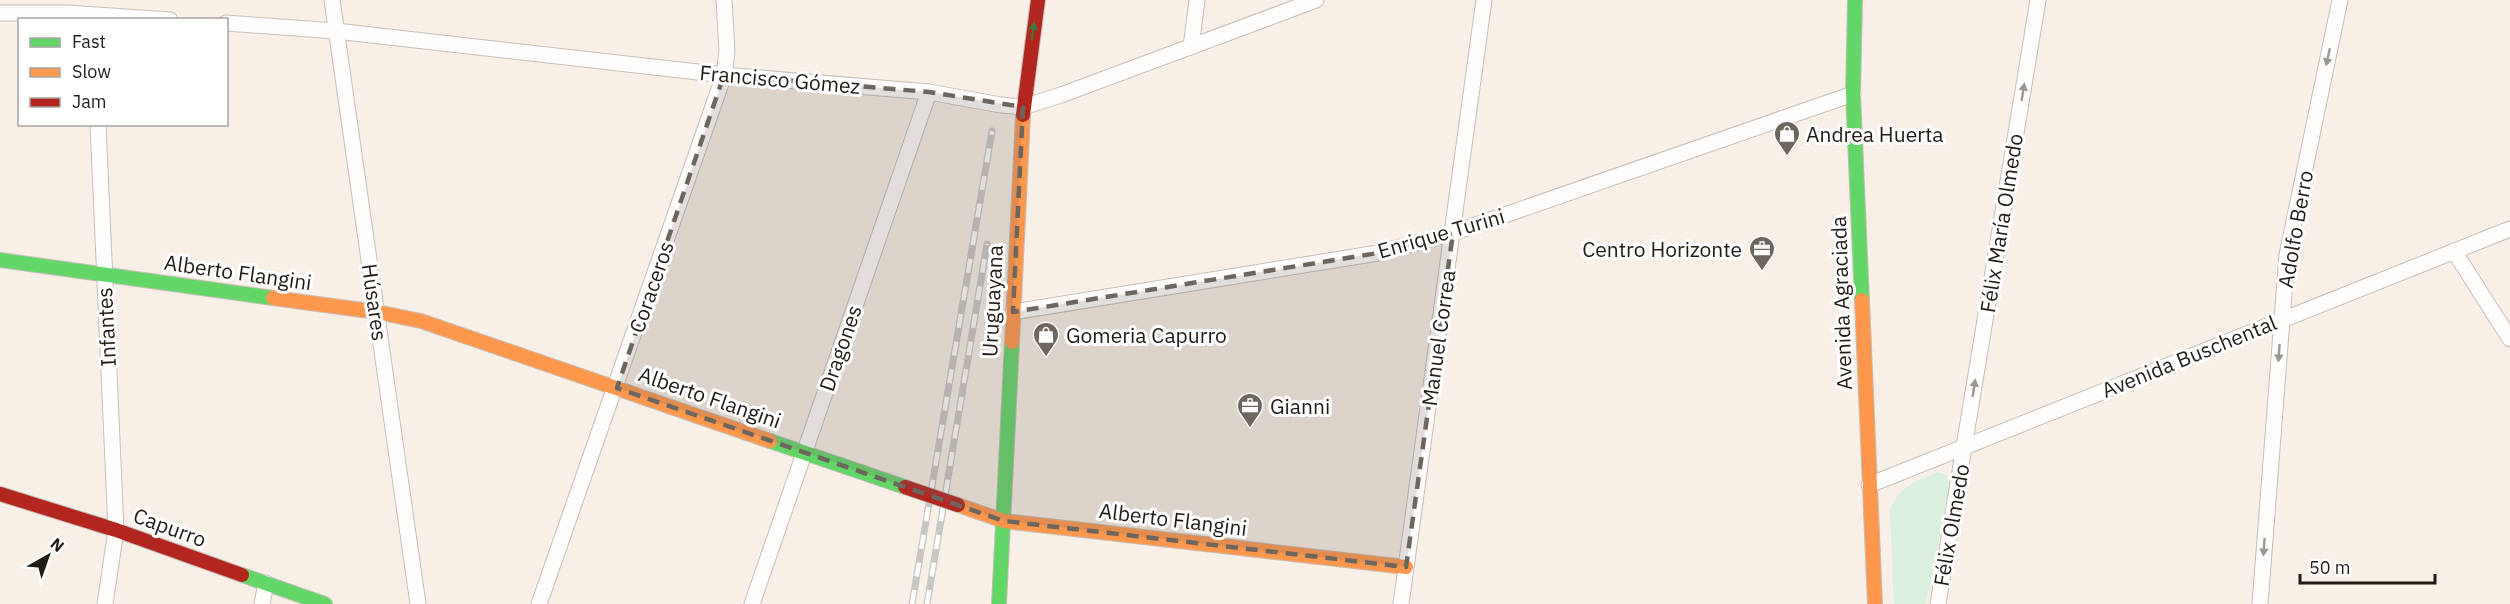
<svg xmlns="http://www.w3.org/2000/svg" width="2510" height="604" viewBox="0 0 2510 604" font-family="'IBM Plex Sans',sans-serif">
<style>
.green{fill:#daefde}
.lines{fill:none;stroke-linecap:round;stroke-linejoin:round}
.street-casing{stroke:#c5beb7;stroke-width:17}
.fast-casing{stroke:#c5beb7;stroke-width:16}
.slow-casing{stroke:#c5beb7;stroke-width:16}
.jam-casing{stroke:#c5beb7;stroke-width:16}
.street{stroke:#fefdfb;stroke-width:15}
.fast{stroke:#63d668;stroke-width:14}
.slow{stroke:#ff974d;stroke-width:14}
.jam{stroke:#b3261e;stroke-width:14}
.rail-casing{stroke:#c8c6c3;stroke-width:7}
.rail{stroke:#fff;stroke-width:4.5;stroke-dasharray:14;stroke-linecap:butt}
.jam-bridge-casing{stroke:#c5beb7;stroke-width:16;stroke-linecap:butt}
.jam-bridge{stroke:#b3261e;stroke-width:14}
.oneway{fill:#42783e}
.oneway2{fill:#9b9793}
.marked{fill:#6c665e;fill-opacity:0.2;stroke:#6c665e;stroke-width:4.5;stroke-dasharray:12 8;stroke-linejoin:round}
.labels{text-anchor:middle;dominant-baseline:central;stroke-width:6;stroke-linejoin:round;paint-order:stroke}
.street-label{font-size:21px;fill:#211b14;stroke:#fff}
.poi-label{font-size:21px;fill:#211b14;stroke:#fff;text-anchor:start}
</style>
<rect width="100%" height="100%" fill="#f8f0e7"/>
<!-- green -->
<path class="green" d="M1938,472L1945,474L1950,484L1926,604H1894L1890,511C1897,487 1916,481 1938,472Z"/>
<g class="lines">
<defs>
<g id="street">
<polyline points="332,0 418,604"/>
<polyline points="0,13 67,13 170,20"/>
<polyline points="226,23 336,31 724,75 929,92 1001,105 1023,107 1061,95 1316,0"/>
<polyline points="1191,47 1197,0"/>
<polyline points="98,124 116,530 105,604"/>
<polyline points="2454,251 2510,339"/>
<polyline points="1013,312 1378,253 1453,233 1853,94"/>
<polyline points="1869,485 2510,229"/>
<polyline points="262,604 266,583"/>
<polyline points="539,604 724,75 727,51 724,0"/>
<polyline points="752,604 929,92"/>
<polyline points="1401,604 1484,0"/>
<polyline points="1938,604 2038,0"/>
<polyline points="2260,604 2287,255 2340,0"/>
</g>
<g id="fast">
<polyline points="1855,0 1853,94 1862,300"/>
<polyline points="0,260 273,298"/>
<polyline points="770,441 905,487"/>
<polyline points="242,575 325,604"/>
<polyline points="999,604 1012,342"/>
</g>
<g id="slow">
<polyline points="273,298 377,312 421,321 770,441"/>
<polyline points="1862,300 1875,604"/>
<polyline points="1012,342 1023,115"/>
<polyline points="958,505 1004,521 1406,567"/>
</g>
<g id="jam">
<polyline points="1023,115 1038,0"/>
<polyline points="0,494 116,530 242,575"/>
</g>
</defs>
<!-- street casing -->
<use href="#street" class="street-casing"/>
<!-- fast casing -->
<use href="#fast" class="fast-casing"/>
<!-- slow casing -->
<use href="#slow" class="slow-casing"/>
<!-- jam casing -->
<use href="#jam" class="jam-casing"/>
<!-- street -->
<use href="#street" class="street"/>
<!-- fast -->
<use href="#fast" class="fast"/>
<!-- slow -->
<use href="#slow" class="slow"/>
<!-- jam -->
<use href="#jam" class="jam"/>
<defs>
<g id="rail">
<polyline points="912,604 992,131"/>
<polyline points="927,604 987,244"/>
</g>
</defs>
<!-- rail casing -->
<use href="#rail" class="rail-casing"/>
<!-- rail -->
<use href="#rail" class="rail"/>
<defs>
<polyline id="jam-bridge" points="905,487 958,505"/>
</defs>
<!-- jam-bridge casing -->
<use href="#jam-bridge" class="jam-bridge-casing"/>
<!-- jam-bridge -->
<use href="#jam-bridge" class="jam-bridge"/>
</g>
<!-- one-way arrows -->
<defs><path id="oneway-solid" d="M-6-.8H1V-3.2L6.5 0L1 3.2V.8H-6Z" transform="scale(1.5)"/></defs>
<use class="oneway" href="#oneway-solid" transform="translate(1033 31) rotate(-82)"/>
<g class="oneway2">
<use href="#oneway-solid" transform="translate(2328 57) rotate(102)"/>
<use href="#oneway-solid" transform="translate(2023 92) rotate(-81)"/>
<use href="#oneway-solid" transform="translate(2279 353) rotate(94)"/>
<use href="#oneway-solid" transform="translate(1974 388) rotate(-81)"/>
<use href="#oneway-solid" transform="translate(2264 547) rotate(94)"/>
</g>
<!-- marked area -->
<path class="marked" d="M724,75L929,92L1023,107L1013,312L1378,253L1453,233L1406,567L1004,521L617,388Z"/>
<!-- icons -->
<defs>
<symbol id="shop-pin" viewBox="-11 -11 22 30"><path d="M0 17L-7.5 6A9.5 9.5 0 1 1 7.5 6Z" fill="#6c665e" stroke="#fff"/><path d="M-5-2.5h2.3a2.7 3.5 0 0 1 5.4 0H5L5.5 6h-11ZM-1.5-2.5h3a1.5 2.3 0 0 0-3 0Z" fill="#fff"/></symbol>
<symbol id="office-pin" viewBox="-11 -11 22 30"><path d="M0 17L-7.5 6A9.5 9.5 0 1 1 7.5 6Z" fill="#6c665e" stroke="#fff"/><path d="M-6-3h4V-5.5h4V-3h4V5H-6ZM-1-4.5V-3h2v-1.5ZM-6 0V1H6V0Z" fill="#fff"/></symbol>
</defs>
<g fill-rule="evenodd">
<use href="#shop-pin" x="1772" y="119" width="30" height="40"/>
<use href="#office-pin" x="1747" y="234" width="30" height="40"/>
<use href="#shop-pin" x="1031" y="320" width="30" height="40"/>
<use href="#office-pin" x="1235" y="391" width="30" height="40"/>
</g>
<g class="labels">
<!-- street labels -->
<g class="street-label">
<text transform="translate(780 79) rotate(5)">Francisco Gómez</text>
<text transform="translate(2001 223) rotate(-81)">Félix María Olmedo</text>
<text transform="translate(2295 229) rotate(-80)">Adolfo Berro</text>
<text transform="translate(1441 233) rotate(-16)">Enrique Turini</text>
<text transform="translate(238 272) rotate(8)">Alberto Flangini</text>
<text transform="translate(651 287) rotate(-71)">Coraceros</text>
<text transform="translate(992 301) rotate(-87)">Uruguayana</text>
<text transform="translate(375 302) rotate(82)">Húsares</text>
<text transform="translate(1841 303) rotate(-92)">Avenida Agraciada</text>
<text transform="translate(106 327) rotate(-93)">Infantes</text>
<text transform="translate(1438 338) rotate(-82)">Manuel Correa</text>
<text transform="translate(840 348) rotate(-71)">Dragones</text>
<text transform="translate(2189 356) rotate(-22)">Avenida Buschental</text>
<text transform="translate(710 397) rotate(19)">Alberto Flangini</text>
<text transform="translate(1173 519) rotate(7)">Alberto Flangini</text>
<text transform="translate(1951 525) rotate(-80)">Félix Olmedo</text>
<text transform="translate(170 527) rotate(20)">Capurro</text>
</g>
<!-- poi labels -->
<g class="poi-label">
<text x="1806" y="134">Andrea Huerta</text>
<text x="1742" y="249" text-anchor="end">Centro Horizonte</text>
<text x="1066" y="335">Gomeria Capurro</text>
<text x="1270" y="406">Gianni</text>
</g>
</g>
<!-- legend -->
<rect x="18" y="18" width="210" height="108" fill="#ffffff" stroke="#a6a4a1" stroke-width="1.5"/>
<rect x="30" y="38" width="30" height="9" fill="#63d668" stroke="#a6a4a1" stroke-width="1.5"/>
<text x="72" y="48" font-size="18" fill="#211b14">Fast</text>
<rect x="30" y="68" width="30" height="9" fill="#ff974d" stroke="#a6a4a1" stroke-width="1.5"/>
<text x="72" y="78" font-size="18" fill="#211b14">Slow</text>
<rect x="30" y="98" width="30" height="9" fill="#b3261e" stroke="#a6a4a1" stroke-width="1.5"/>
<text x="72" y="108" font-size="18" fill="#211b14">Jam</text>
<!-- north arrow -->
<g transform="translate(48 556) rotate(40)" stroke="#ffffff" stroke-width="4.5" paint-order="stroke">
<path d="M0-4.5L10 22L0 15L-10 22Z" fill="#211b14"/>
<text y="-9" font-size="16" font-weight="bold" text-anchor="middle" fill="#211b14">N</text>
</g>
<!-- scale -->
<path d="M2300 574v9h135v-9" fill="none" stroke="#211b14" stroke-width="3"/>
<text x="2309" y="574" font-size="18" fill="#211b14" stroke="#ffffff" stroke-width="4.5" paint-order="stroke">50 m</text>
</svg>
